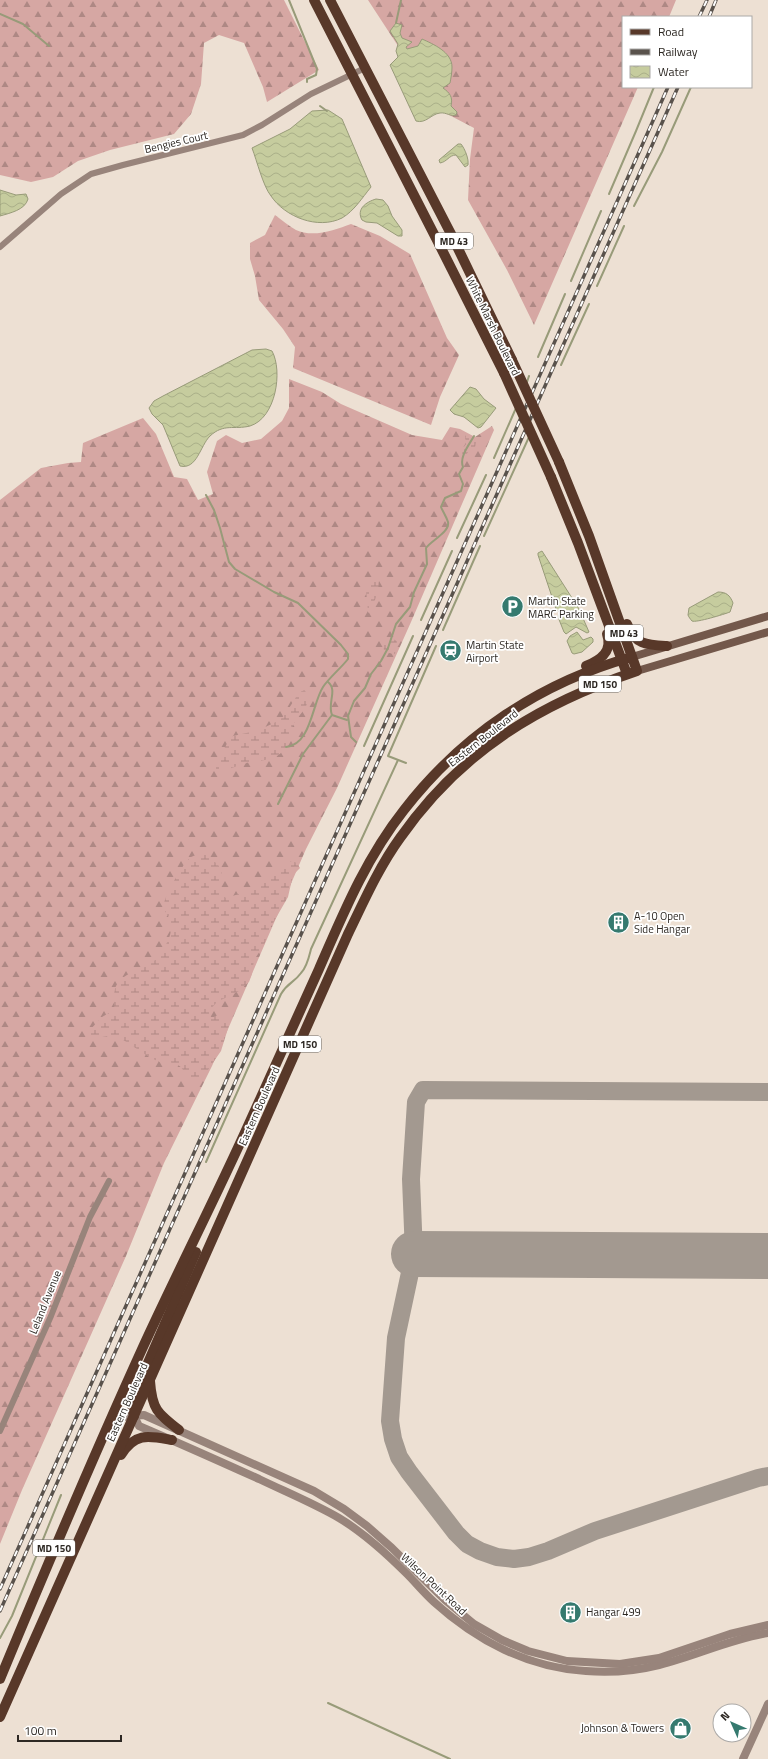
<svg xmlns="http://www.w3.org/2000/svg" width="768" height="1759" viewBox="0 0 768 1759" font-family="'Titillium Web',sans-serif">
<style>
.forest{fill:url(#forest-firs)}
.wetland{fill:url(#wetland-marsh)}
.water{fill:url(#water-waves);stroke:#989b79}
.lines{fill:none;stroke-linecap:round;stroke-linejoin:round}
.stream{stroke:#989b79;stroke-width:2}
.taxiway{stroke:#a39990;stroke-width:18}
.runway{stroke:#a39990;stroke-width:46}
.minor{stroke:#98847b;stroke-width:6}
.tertiary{stroke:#98847b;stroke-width:8}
.secondary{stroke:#73584b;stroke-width:8}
.primary{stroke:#583829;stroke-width:10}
.rail-casing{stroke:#59524c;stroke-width:3.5}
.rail{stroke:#fff;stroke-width:2;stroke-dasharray:6;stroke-linecap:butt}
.primary-bridge{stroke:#583829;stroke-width:10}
.labels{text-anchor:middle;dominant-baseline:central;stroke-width:3.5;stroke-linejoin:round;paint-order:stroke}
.shield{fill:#fff;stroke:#6c6865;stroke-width:1}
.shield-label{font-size:10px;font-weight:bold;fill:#2d2823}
.street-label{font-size:11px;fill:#2d2823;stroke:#fff}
.poi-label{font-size:11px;fill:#2d2823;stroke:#fff;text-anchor:start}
</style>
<defs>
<pattern id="forest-firs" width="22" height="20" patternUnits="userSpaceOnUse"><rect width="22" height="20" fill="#d6a7a3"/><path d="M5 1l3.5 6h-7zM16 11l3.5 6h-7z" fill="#ae8884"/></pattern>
<pattern id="wetland-marsh" width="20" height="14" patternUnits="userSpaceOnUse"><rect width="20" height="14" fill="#d6a7a3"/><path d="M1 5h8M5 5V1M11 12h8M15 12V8" fill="none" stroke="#ae8884"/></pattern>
<pattern id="water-waves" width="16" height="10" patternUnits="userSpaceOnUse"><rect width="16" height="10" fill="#c6cc9e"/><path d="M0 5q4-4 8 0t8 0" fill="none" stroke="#aaaf88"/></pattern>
</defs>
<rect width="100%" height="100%" fill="#ede0d3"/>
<!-- forest -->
<g class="forest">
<polygon points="0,0 284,0 319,70 267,102 263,87 244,43 219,35 204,43 201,84 191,114 174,134 110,150 78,161 53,177 31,182 0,175"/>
<polygon points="368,0 676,0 669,17 623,17 623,87 638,87 534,325 507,270 468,200 470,159 474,128 430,105 400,49"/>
<path d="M275,215C282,220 289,226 296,230C313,238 335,230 351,224L380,236L410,254L447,338L459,355L440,397L431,425L293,368L295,347L283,329L259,300L255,276L250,259V243L265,235Z"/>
<polygon points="289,379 322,392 341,404 412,435 442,440 450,427 460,429 475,437 492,426 494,430 411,622 337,788 306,849 212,1066 164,1163 126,1256 22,1490 0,1544 0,500 41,468 68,463 81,462 83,443 143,418 156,434 174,477 187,479 198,500 213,494 207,472 217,441 226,435 242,443 261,439 282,421 289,408"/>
</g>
<!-- wetland -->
<g class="wetland">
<polygon points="468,434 477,439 474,451 469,451 462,460 461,459 463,448 466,444 465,436"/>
<polygon points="376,576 379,578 378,593 369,613 368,612 366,590"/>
<polygon points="387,638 391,638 397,641 395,654 389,653 384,650 383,644"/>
<path d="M304,690L308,694C310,707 300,713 294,723C290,730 291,740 286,746C279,760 265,760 251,762C239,764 229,771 216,771V763L229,740L233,736L259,730L280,720L286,713L298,694Z"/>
<path d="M203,854L209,856L222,869L219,891L226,898L245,892L259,882L269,880L286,864L292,861L297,863L300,868L293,875L288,897L269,930L264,945L254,960L252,974L249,982L239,991L217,1002L209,1011L211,1018L221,1014L230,1022L221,1051L208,1070L203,1080L199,1084C184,1084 188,1071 178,1065C172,1061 166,1064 160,1062C144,1056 131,1043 117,1037C111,1035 107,1037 102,1037C98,1038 93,1036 89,1036L88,1032L102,1017L114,1010C115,1003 113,996 115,989C119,975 137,971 149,965C158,959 165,948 169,938C177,915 163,918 164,904C165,895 183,863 191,857C195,855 199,855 203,854Z"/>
</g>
<!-- water -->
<g class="water">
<path d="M396,23L402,25L400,33L402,38L412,42L406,47L407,49L418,46L422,39C433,44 452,52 452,67C452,72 451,78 450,83L443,88C450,93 453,97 451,106L457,112L456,115C451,117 446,112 440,113C431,114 426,124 416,121L390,65L398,57L396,51L398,44L390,31Z"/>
<path d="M328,110L342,119L371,187C362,198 354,211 342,218C318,230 285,217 271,196C263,186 257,161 252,148L290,129L312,111Z"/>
<path d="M458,144H461C465,149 469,159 468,165L465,167L456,155C449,155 447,162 440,163L439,160Z"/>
<path d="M0,190L16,195L26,194L28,199C25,210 10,213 0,216Z"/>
<path d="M376,199L383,200L388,206L392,216L402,230V236H398L377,223L366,222L362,220C356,209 366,202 376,199Z"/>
<path d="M266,349L272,351C283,371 276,418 250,426C234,430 224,423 210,436C200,446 197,470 180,466L163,425L152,414L149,408L154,401L163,396L252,350Z"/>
<polygon points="470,387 476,389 484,399 496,408 481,427 478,428 464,417 454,414 450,410"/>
<polygon points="542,551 579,609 589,632 587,633 576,627 566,634 564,632 558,617 560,613 556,609 538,555 538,553"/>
<path d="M718,592C726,592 730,595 733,603L730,612C725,614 696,623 692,621C691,620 688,616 688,615L689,608Z"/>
<polygon points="577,632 583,640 591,637 593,639 593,642 582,652 574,654 572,653 567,641 570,636"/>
</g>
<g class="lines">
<!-- stream -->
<g class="stream">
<polyline points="289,0 317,69 316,75 307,79 307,82"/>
<polyline points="0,14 23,24 49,46"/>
<polyline points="683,17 685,17"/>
<polyline points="396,23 401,0"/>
<polyline points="320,106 327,111"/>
<polyline points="609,194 636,131 654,87"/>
<polyline points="634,206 662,152 691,87"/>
<polyline points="571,281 601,211"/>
<polyline points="597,286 624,226"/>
<polyline points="538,357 565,294"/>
<polyline points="561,365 589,304"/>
<polyline points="527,382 529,376"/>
<polyline points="494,458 516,408"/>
<path d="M206,495L214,510L220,528L229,562L235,569L274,592L298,603L341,645L348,654V659C341,668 329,678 323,687C312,704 311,745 286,747"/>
<polyline points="484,536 529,437"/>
<polyline points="457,538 486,475"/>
<polyline points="421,620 452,551"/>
<polyline points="443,630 480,546"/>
<path d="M328,682C338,690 327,703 332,715L347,720"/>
<path d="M356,742L351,737L348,716L354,701L365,688L371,674L381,661L388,648L396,624L410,607L414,592L427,564L426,548C432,540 450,532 448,522C446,516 443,512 441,507L445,498L461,491L463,484L459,474L463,467C459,457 469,445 474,436"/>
<polyline points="364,746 413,636"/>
<polyline points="406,763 388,756 436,646"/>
<polyline points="278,804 303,754 332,715"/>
<path d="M206,1162L281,994C288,982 294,983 301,973C307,967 309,957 311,949L398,760"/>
<polyline points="0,1638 12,1616 61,1495"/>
<polyline points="328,1703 450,1759"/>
</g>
<!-- taxiway -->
<polyline class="taxiway" points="768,1092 423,1090 416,1102 411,1179 414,1254 396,1338 390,1421 393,1439 399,1457 409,1472 456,1533 467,1544 480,1551 497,1557 514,1559 529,1557 548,1551 595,1531 758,1478 768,1476"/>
<!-- runway -->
<polyline class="runway" points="414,1254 768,1256"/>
<!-- minor -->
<g class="minor">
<polyline points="0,247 61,194 91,174 123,165 243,135 262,125 311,94 365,68"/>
<polyline points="0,1431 51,1316 90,1217 109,1181"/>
</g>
<!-- tertiary -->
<g class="tertiary">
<path d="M134,1416L139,1426C179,1443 219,1461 259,1479C286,1492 313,1503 339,1518C364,1533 386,1553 407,1574C416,1583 424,1593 434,1602C476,1640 528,1668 586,1671C610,1673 635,1671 659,1665C696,1656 730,1639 768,1633"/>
<polyline points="112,1418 144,1415 314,1491 344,1509 367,1526 392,1548 445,1600 474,1624 502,1640 528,1651 567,1661 620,1664 659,1658 730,1634 768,1625"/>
<polyline points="743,1759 768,1704"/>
</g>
<!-- secondary -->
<g class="secondary">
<polyline points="632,657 768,616"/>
<polyline points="637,671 768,632"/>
</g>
<!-- primary -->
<g class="primary">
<polyline points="314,0 439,244 504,373"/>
<polyline points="330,0 450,232 512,360"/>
<polyline points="551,477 578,543 627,674"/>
<path d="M627,624C635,645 647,645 667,646"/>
<path d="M586,666C601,660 613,651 607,634"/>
<path d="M150,1381C152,1409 157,1413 179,1430"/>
<polyline points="134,1416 131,1402 196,1252"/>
<path d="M121,1455C135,1432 149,1436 172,1440"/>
<path d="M0,1679C46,1568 93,1457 143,1347C177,1273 214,1201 247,1128C271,1075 295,1022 319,969C343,914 366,858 404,810C462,735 541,682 632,657"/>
<path d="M0,1717L348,934C364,901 379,867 400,838C461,751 539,704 637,671L589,536L559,462"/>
</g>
<defs>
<g id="rail">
<polyline points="699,17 707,0"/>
<polyline points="709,17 716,0"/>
<polyline points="0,1589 668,87"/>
<polyline points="0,1611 678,87"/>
</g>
</defs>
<!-- rail casing -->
<use href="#rail" class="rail-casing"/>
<!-- rail -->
<use href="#rail" class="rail"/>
<!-- primary-bridge -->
<g class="primary-bridge">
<polyline points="512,360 559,462"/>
<polyline points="504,373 551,477"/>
</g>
</g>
<!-- icons -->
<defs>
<symbol id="parking-disc" viewBox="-11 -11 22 22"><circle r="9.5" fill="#357a6f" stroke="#fff"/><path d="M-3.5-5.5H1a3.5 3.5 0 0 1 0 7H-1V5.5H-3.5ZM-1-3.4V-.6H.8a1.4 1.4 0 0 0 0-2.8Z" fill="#fff"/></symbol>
<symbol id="station-disc" viewBox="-11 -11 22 22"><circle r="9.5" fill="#357a6f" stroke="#fff"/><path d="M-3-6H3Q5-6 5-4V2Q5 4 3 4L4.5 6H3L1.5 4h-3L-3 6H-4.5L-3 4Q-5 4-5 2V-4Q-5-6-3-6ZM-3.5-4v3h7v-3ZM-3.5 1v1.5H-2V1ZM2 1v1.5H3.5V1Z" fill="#fff"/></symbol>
<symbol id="building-disc" viewBox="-11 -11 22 22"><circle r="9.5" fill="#357a6f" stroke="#fff"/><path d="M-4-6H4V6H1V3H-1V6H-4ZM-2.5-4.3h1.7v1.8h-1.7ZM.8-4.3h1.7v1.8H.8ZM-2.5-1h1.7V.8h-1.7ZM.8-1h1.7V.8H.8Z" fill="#fff"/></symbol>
<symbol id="shop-disc" viewBox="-11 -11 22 22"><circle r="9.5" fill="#357a6f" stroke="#fff"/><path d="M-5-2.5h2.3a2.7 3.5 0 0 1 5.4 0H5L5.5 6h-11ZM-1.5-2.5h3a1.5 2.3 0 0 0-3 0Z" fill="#fff"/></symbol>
</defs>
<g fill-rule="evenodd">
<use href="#parking-disc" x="500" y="594" width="25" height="25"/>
<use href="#station-disc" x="438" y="638" width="25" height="25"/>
<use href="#building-disc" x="606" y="910" width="25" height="25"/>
<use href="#building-disc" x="558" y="1600" width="25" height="25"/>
<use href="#shop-disc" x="668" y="1716" width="25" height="25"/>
</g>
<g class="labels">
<!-- shield labels -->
<g class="shield">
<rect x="435" y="233" width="38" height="16" rx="3"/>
<rect x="605" y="625" width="38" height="16" rx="3"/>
<rect x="579" y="676" width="42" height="16" rx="3"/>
<rect x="279" y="1036" width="42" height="16" rx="3"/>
<rect x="33" y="1540" width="42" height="16" rx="3"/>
</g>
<g class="shield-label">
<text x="454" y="241">MD 43</text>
<text x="624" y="633">MD 43</text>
<text x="600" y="684">MD 150</text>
<text x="300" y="1044">MD 150</text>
<text x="54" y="1548">MD 150</text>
</g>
<!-- street labels -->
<g class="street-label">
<text transform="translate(176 142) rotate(-13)">Bengies Court</text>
<text transform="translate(493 326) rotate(64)">White Marsh Boulevard</text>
<text transform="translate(483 738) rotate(-38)">Eastern Boulevard</text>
<text transform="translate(259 1106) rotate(-66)">Eastern Boulevard</text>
<text transform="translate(45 1302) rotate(-68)">Leland Avenue</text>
<text transform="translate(127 1402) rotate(-66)">Eastern Boulevard</text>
<text transform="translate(434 1584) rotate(43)">Wilson Point Road</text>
</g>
<!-- poi labels -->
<g class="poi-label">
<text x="528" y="601">Martin State<tspan x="528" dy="13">MARC Parking</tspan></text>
<text x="466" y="645">Martin State<tspan x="466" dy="13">Airport</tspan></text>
<text x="634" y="916">A-10 Open<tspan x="634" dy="13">Side Hangar</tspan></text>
<text x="586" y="1612">Hangar 499</text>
<text x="664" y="1728" text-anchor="end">Johnson &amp; Towers</text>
</g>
</g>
<!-- legend -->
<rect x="622" y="16" width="130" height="72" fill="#ffffff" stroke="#aba9a7"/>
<rect x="630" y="29" width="20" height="6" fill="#583829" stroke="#aba9a7"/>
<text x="658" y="36" font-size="12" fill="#2d2823">Road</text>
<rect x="630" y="49" width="20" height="6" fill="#59524c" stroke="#aba9a7"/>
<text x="658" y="56" font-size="12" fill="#2d2823">Railway</text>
<rect x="630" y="66" width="20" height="12" fill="url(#water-waves)" stroke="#aba9a7"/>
<text x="658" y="76" font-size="12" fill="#2d2823">Water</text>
<!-- north arrow -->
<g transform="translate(732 1723) rotate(315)"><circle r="19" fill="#ffffff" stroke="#aba9a7"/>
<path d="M0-3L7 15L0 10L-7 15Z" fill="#357a6f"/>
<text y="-6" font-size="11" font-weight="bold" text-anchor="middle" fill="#2d2823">N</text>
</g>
<!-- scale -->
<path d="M18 1735v6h103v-6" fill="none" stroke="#2d2823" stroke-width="2"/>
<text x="24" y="1735" font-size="12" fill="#2d2823" stroke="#ffffff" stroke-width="3" paint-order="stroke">100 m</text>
</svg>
